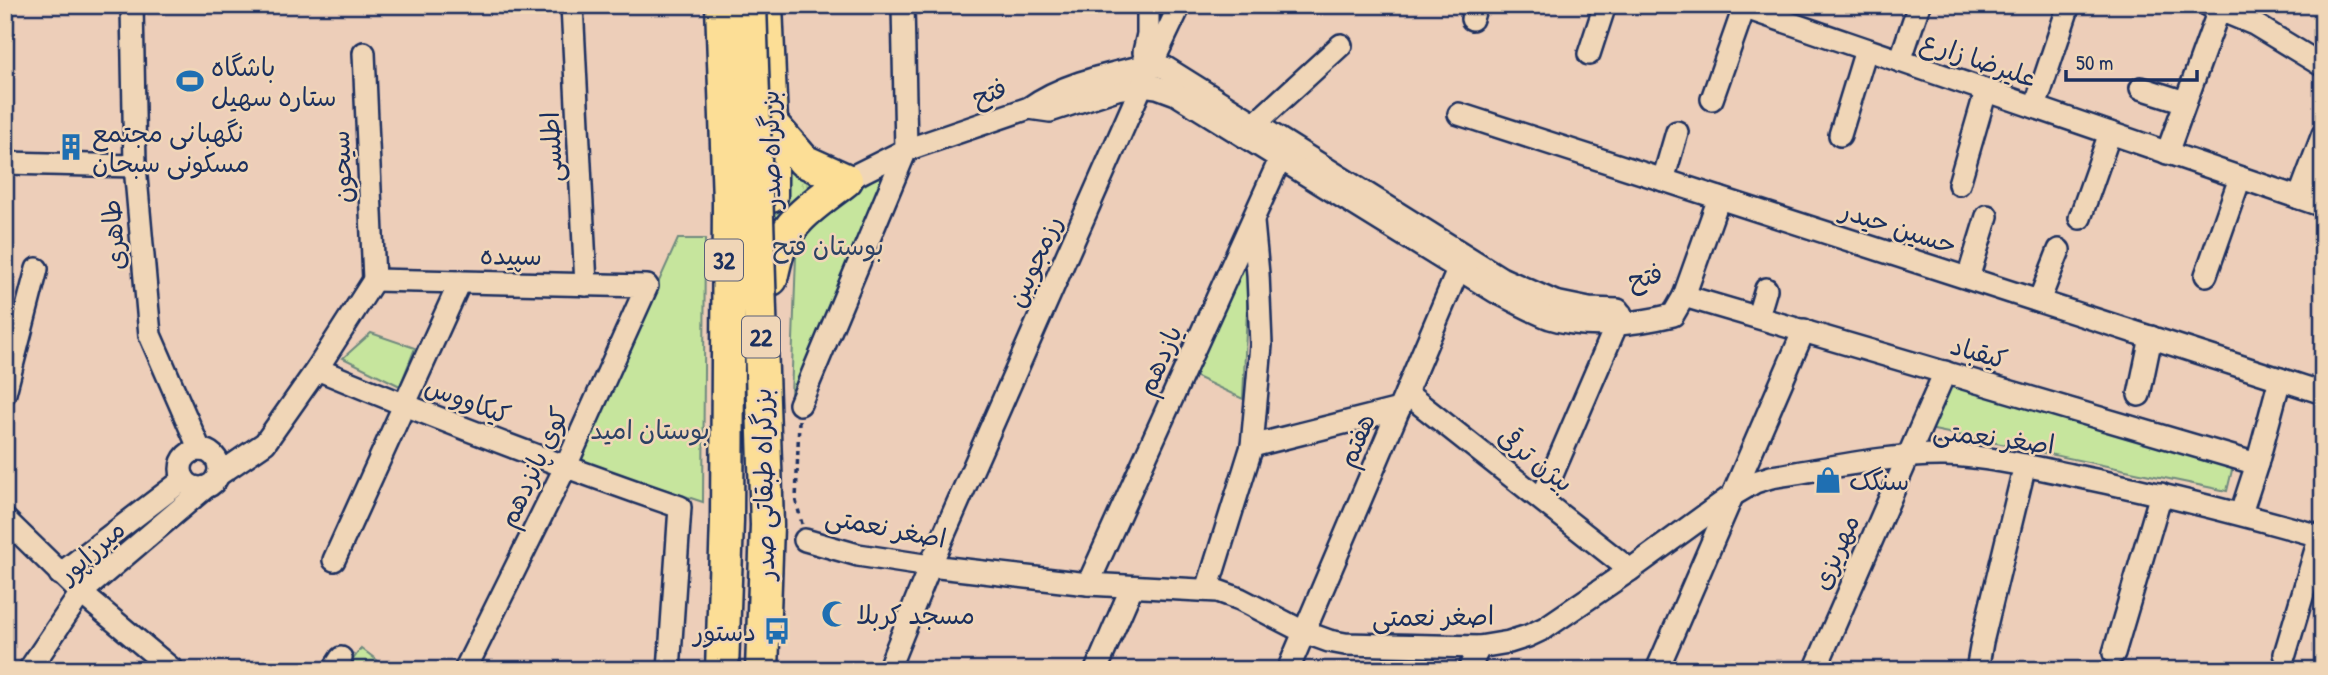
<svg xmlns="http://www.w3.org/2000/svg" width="2328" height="675" viewBox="0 0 2328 675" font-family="'Patrick Hand','Playpen Sans Arabic',sans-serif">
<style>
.grass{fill:url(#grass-tufts);stroke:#708a7e;stroke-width:2}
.park{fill:#c6e59d;stroke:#708a7e;stroke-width:2}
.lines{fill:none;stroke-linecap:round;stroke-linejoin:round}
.minor-casing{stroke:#1b2f5e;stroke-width:26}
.highway-casing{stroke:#1b2f5e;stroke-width:37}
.path{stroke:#1b2f5e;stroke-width:3.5;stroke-dasharray:5 5;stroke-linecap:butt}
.minor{stroke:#f0d6b7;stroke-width:21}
.highway{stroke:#fcde96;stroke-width:32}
.highway-bridge-casing{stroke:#1b2f5e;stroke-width:37;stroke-linecap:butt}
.highway-bridge{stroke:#fcde96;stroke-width:32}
.labels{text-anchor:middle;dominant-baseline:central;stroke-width:5;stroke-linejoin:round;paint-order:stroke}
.shield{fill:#f0d6b7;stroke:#5b6179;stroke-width:2}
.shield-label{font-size:24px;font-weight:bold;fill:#1b2f5e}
.street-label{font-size:26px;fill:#1b2f5e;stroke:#f0d6b7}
.poi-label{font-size:26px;fill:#1b2f5e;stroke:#f0d6b7;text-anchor:start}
.park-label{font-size:26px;fill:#2c4164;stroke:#f0d6b7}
</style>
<defs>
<pattern id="grass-tufts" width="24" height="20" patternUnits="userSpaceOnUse" patternTransform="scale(1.75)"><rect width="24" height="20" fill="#c6e59d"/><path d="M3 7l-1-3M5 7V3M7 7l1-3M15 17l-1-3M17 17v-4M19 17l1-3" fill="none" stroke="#aac58a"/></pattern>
</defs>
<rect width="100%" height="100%" fill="#edceb9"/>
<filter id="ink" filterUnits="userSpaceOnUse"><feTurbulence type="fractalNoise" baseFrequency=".0143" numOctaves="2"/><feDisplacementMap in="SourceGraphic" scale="14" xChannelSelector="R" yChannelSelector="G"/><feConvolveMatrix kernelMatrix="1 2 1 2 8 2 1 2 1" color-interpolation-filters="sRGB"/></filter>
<g filter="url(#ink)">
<!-- grass -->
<polygon class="grass" points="771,141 834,182 772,245"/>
<!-- park -->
<g class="park">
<polygon points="892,168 791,397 796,256 807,227 826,209"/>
<polygon points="678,239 705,239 703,502 578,461"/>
<polygon points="1246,249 1248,286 1243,399 1192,375"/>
<polygon points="371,333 415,348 400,386 343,358"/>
<polygon points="1950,383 2233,466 2227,491 1929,429"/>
<polygon points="361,648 390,670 346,670"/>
</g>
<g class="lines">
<defs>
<g id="minor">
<polyline points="132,5 135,166 150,335 200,450"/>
<polyline points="572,5 586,285"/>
<polyline points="1737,5 2323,206"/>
<polyline points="2208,5 2254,24 2323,66"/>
<polyline points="1472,19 1476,5"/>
<polyline points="1144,52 1148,34 1148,5"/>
<polyline points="364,53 374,280"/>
<polyline points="1589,54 1605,5"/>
<polyline points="1900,61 1919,5"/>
<polyline points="1152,64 1166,68 1501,278 1555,302 1589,309 1618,310"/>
<polyline points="2141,88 2185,102"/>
<polyline points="1712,99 1745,5"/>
<polyline points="2035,107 2069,5"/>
<path d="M1029,108L1050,111L1117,89L1142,85L1157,87L1176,94L1496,292C1513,300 1531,311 1550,318C1587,330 1636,324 1673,315L1684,296L1719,198"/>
<polyline points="1459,114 2323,393"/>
<polyline points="1256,123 1341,45"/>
<polyline points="1840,135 1866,50"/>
<polyline points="2167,153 2219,10"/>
<polyline points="5,163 135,166"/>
<path d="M846,180L906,150L1029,108C1063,83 1111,74 1152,64"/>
<polyline points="1663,180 1677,132"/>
<polyline points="1959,184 1986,91"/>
<polyline points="2299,198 2323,134"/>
<polyline points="2080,218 2110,133"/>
<polyline points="2206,275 2240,178"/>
<polyline points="1968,278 1987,216"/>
<polyline points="374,280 647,286 565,468 465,670"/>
<polyline points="1684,296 2257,464"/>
<polyline points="2039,301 2059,250"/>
<polyline points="1758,316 1766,289"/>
<path d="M317,369C437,419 557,465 680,507L669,670"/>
<polyline points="5,393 37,269"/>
<polyline points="1406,393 1630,570"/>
<polyline points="2139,395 2151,337"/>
<polyline points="800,404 906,150 903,5"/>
<polyline points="1252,446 1399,409"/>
<circle cx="200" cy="469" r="19"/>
<polyline points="218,475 265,443 317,369 374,280"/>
<polyline points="1542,498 1621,314"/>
<polyline points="2241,513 2257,464 2280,379"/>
<polyline points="5,519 81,593 173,670"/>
<path d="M805,540L858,555L930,566L1088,584L1218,591L1240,599L1304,632L1329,641L1345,644L1479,647L1509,642L1528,636L1545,628L1630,570L1733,495L1755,482L1771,477C1825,469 1891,454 1945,455C1988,456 2033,467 2076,476C2159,493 2241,514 2323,537"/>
<polyline points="334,560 460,282"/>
<polyline points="60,574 184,479"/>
<polyline points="1088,584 1286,146"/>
<polyline points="1207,590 1252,446 1261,345 1258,274 1253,222"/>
<polyline points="2114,653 2161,494"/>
<polyline points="2285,654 2320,536"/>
<polyline points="29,670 81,593 206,487"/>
<polyline points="333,670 341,658"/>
<polyline points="888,670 930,566 1142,85 1180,5"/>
<polyline points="1096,670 1132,587"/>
<polyline points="1288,670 1464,256"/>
<polyline points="1469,670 1479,647"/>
<polyline points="1657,670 1804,330"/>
<polyline points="1815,670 1945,372"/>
<polyline points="1977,670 1982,642 2025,465"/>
</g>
<g id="highway">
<polyline points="766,5 771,123 771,196"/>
<path d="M771,123L804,161L846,180C821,200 788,219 778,252C775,260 773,270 771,279"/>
</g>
</defs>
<!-- minor casing -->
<use href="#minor" class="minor-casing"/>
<!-- highway casing -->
<use href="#highway" class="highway-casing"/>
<!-- path -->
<polyline class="path" points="799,420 796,501 802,524"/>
<!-- minor -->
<use href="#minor" class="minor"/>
<!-- highway -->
<use href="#highway" class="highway"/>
<defs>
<g id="highway-bridge">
<polyline points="722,5 729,201 727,520 722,670"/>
<polyline points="750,5 767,525 762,670"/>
</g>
</defs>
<!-- highway-bridge casing -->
<use href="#highway-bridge" class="highway-bridge-casing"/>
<!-- highway-bridge -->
<use href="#highway-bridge" class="highway-bridge"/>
</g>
</g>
<!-- icons -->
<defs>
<symbol id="stadium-bare" viewBox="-9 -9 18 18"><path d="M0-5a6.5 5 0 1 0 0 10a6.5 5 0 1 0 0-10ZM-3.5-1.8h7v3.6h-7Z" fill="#1f6fb2" stroke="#f0d6b7" stroke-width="2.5" paint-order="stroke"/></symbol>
<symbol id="building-bare" viewBox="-9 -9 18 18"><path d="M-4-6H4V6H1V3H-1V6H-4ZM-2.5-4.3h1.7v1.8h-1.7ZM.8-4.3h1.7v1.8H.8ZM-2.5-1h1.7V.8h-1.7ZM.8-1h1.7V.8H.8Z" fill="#1f6fb2" stroke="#f0d6b7" stroke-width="2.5" paint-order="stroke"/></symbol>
<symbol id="shop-bare" viewBox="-9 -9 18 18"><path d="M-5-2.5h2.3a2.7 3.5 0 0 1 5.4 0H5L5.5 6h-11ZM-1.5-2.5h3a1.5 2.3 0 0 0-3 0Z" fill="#1f6fb2" stroke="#f0d6b7" stroke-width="2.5" paint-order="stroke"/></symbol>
<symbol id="mosque-bare" viewBox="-9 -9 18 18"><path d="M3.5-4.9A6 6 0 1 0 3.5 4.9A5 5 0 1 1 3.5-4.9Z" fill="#1f6fb2" stroke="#f0d6b7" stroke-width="2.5" paint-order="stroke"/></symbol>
<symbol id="bus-bare" viewBox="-9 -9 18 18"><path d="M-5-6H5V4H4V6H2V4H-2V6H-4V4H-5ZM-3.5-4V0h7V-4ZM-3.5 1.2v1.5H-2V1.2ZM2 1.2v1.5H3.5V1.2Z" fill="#1f6fb2" stroke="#f0d6b7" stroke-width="2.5" paint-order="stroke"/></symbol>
</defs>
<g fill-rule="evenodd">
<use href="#stadium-bare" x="171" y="62" width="38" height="38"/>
<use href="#building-bare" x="52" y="128" width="38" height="38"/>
<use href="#shop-bare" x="1809" y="461" width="38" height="38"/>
<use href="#mosque-bare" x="816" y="595" width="38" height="38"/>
<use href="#bus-bare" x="758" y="612" width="38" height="38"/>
</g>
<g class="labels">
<!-- shield labels -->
<g class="shield">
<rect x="705" y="239.5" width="38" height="41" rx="5"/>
<rect x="742" y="316.5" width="38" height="41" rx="5"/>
</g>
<g class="shield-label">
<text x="724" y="260">32</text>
<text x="761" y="337">22</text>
</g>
<!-- street labels -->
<g class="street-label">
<text transform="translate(1979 59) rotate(19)">علیرضا زارع</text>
<text transform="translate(989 92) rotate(-19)">فتح</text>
<text transform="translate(551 147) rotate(-93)">اطلسی</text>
<text transform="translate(770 149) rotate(-91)">بزرگراه صدر</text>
<text transform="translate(341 167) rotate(-93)">سیحون</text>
<text transform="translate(1899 227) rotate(18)">حسین حیدر</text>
<text transform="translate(113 235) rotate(-95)">طاهری</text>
<text transform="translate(511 255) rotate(1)">سپیده</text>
<text transform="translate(1034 261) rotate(-66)">رزمجوبین</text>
<text transform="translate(1645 276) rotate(-13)">فتح</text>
<text transform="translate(1979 352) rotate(16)">کیقباد</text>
<text transform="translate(1159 360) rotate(-66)">یازدهم</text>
<text transform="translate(468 400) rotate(21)">کیکاووس</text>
<text transform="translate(1994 437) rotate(7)">اصغر نعمتی</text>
<text transform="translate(1356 440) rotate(-67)">هفتم</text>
<text transform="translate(1536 459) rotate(38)">بیژن ترقی</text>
<text transform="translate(533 467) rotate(-65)">کوی پانزدهم</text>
<text transform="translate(763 484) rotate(-91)">بزرگراه طبقاتی صدر</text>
<text transform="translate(886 527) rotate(11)">اصغر نعمتی</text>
<text transform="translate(91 551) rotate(-42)">میرزاپور</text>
<text transform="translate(1835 552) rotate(-66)">مهریزی</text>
<text transform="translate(1433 616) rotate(-1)">اصغر نعمتی</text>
</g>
<!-- poi labels -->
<g class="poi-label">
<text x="211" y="66">باشگاه<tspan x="211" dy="30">ستاره سهیل</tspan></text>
<text x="92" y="132">نگهبانی مجتمع<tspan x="92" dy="30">مسکونی سبحان</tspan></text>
<text x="1849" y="480">سنگک</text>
<text x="856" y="614">مسجد کربلا</text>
<text x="756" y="631" text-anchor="end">دستور</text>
</g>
<!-- park labels -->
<g class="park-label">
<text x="828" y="245">بوستان فتح</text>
<text x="650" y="429">بوستان امید</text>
</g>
</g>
<!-- margin -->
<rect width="2328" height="675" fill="none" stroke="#f0d6b7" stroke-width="28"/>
<rect x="14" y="14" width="2300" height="647" fill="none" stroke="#1b2f5e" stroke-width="2.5" filter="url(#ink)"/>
<!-- scale -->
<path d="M2066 70v10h131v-10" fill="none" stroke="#1b2f5e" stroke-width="3.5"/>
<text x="2076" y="70" font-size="21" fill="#1b2f5e" stroke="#f0d6b7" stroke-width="5" paint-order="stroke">50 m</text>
</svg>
